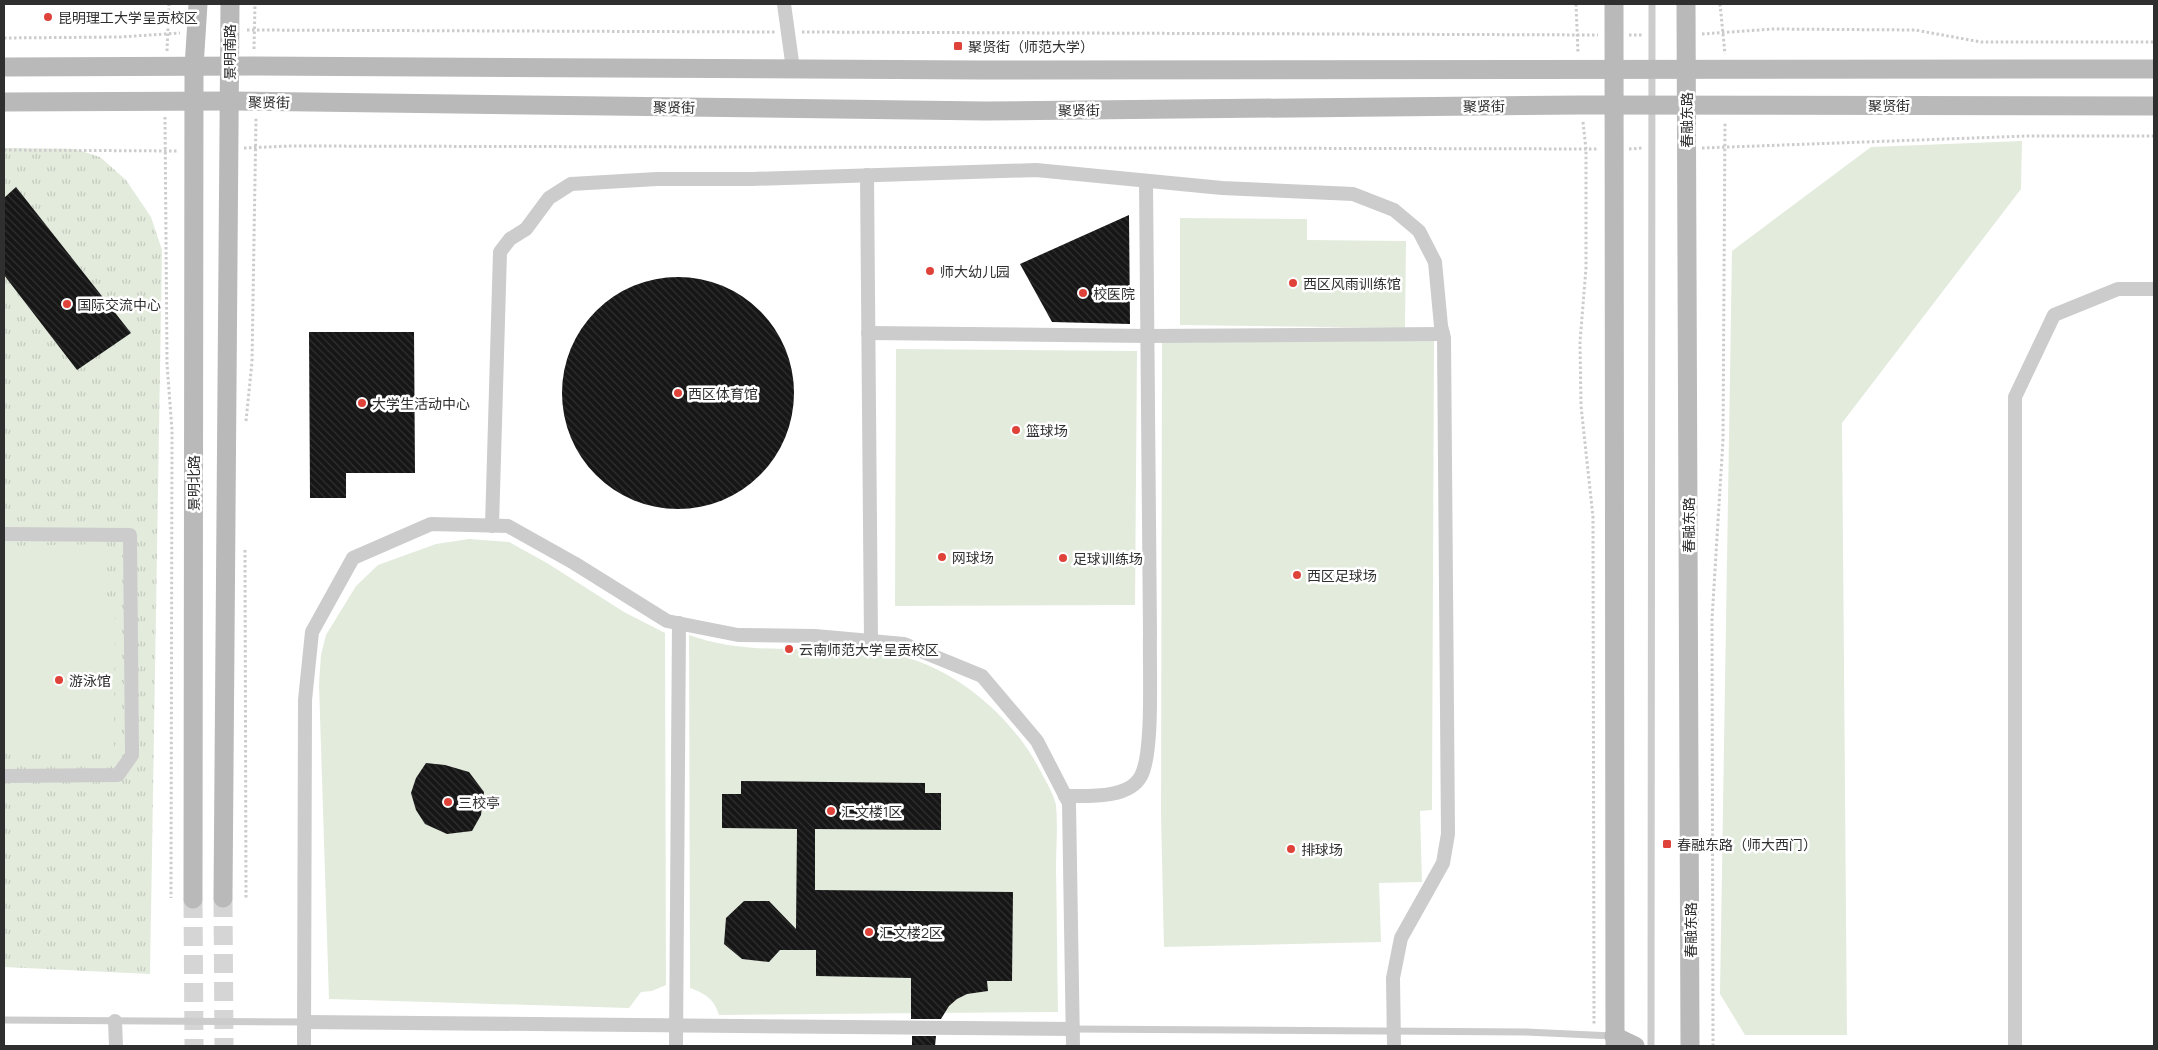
<svg xmlns="http://www.w3.org/2000/svg" width="2158" height="1050" viewBox="0 0 2158 1050" font-family="Manrope,'Noto Sans SC',sans-serif">
<style>
.grass{fill:url(#grass-tufts)}
.park{fill:#e3ebdd}
.building{fill:url(#building-back-hatch)}
.lines{fill:none;stroke-linecap:round;stroke-linejoin:round}
.secondary-tunnel{stroke:#d5d5d5;stroke-width:19;stroke-dasharray:19 9;stroke-linecap:butt}
.path{stroke:#ccc;stroke-width:3;stroke-dasharray:2.5 2.5;stroke-linecap:butt}
.lane{stroke:#ccc;stroke-width:7}
.street{stroke:#ccc;stroke-width:14}
.secondary{stroke:#b9b9b9;stroke-width:19}
.poi-dot{fill:#de4239;stroke:#fff;stroke-width:2}
.labels{text-anchor:middle;dominant-baseline:central;stroke-width:5;stroke-linejoin:round;paint-order:stroke}
.poi-label{font-size:14px;fill:#2f2f2f;stroke:#fff;text-anchor:start}
.street-label{font-size:14px;fill:#2f2f2f;stroke:#fff}
</style>
<defs>
<pattern id="grass-tufts" width="24" height="20" patternUnits="userSpaceOnUse" patternTransform="scale(1.25)"><rect width="24" height="20" fill="#e3ebdd"/><path d="M3 7l-1-3M5 7V3M7 7l1-3M15 17l-1-3M17 17v-4M19 17l1-3" fill="none" stroke="#c3cabe"/></pattern>
<pattern id="building-back-hatch" width="6" height="6" patternUnits="userSpaceOnUse" patternTransform="scale(1.25)"><rect width="6" height="6" fill="#161616"/><path d="M-1 5l2 2M0 0l6 6M5-1l2 2" fill="none" stroke="#303030"/></pattern>
</defs>
<rect width="100%" height="100%" fill="#fff"/>
<!-- grass -->
<polygon class="grass" points="4,148 75,149 100,157 126,180 151,217 162,250 150,974 4,967"/>
<!-- park -->
<g class="park">
<polygon points="2022,141 2021,189 1842,423 1847,1035 1745,1035 1720,994 1732,251 1871,147"/>
<polygon points="1180,218 1307,219 1307,240 1406,241 1405,328 1180,325"/>
<polygon points="1162,338 1434,340 1432,810 1420,811 1422,882 1379,883 1381,942 1164,947 1161,816"/>
<polygon points="896,349 1137,351 1135,605 895,606"/>
<polygon points="469,539 509,542 547,563 624,612 665,633 666,985 652,991 641,992 629,1008 329,999 319,684 321,655 326,635 356,586 378,565 436,544"/>
<polygon points="106,544 102,609 115,609 114,750 4,750 4,546"/>
<path d="M689,635C749,657 814,645 876,651C946,659 1011,712 1042,774C1047,783 1054,795 1056,805C1058,826 1056,848 1056,869C1057,917 1057,965 1058,1012L719,1015C714,999 706,994 690,988Z"/>
</g>
<!-- building -->
<g class="building">
<polygon points="16,187 131,333 77,370 4,275 4,198"/>
<polygon points="1129,215 1130,324 1052,322 1020,264"/>
<circle cx="678" cy="393" r="116"/>
<polygon points="309,332 414,332 415,473 346,473 346,498 310,498"/>
<polygon points="426,763 445,765 469,772 484,792 481,815 472,831 447,834 425,824 416,810 411,793 416,778"/>
<polygon points="741,781 925,783 925,793 941,793 941,830 815,829 815,890 1013,892 1012,981 987,981 988,991 967,994 957,999 949,1006 941,1019 911,1019 911,978 816,976 816,950 780,950 769,962 742,959 724,944 726,918 744,901 769,901 796,929 797,829 722,828 722,794 741,794"/>
<polygon points="912,1036 936,1036 935,1046 912,1046"/>
</g>
<g class="lines">
<!-- secondary-tunnel -->
<g class="secondary-tunnel">
<polyline points="223,898 224,1046"/>
<polyline points="193,899 194,1046"/>
</g>
<!-- path -->
<g class="path">
<polyline points="1576,4 1578,53"/>
<polyline points="1720,4 1725,54"/>
<polyline points="247,30 775,32"/>
<polyline points="802,32 1598,35"/>
<polyline points="1702,34 1773,29 1915,30 1981,42 2154,42"/>
<polyline points="1629,35 1643,35"/>
<polyline points="4,38 120,37 180,33"/>
<polyline points="254,49 255,4"/>
<polyline points="167,51 169,4"/>
<polyline points="165,117 167,364 172,430 171,898"/>
<polyline points="1583,122 1586,149 1586,268 1580,342 1581,406 1593,517 1594,1024"/>
<polyline points="244,148 290,146 1598,149"/>
<polyline points="1702,148 2027,136 2154,136"/>
<polyline points="1629,149 1643,148"/>
<polyline points="4,150 178,151"/>
<polyline points="246,421 252,362 256,118"/>
<polyline points="245,550 246,899"/>
<polyline points="1713,1046 1712,619 1723,440 1725,122"/>
</g>
<!-- lane -->
<g class="lane">
<polyline points="4,1020 304,1022"/>
<polyline points="1073,1029 1526,1032 1613,1036"/>
<polyline points="1651,1046 1652,4"/>
</g>
<!-- street -->
<g class="street">
<polyline points="784,4 793,69"/>
<polyline points="867,175 871,641"/>
<polyline points="868,333 1148,336 1443,334"/>
<polyline points="492,526 500,252 510,239 526,229 549,198 571,184 657,179 752,179 1036,170 1222,188 1353,194 1394,210 1419,231 1435,262 1441,326 1444,338 1448,834 1443,863 1401,938 1393,978 1394,1046"/>
<polyline points="4,534 130,535 132,755 118,775 4,776"/>
<path d="M1065,796C1088,796 1129,799 1141,776C1154,752 1149,665 1150,634C1150,483 1148,332 1146,181"/>
<polyline points="115,1021 116,1046"/>
<polyline points="304,1022 1073,1029"/>
<polyline points="304,1046 305,700 312,632 353,558 431,524 508,526 574,563 667,621 738,635 815,636 904,644 982,676 1037,741 1069,803 1073,1046"/>
<polyline points="676,1046 679,623"/>
<polyline points="2015,1046 2015,397 2054,315 2118,289 2154,289"/>
</g>
<!-- secondary -->
<g class="secondary">
<polyline points="1614,4 1615,1046"/>
<polyline points="1686,4 1690,1046"/>
<polyline points="4,67 255,66 982,70 2154,69"/>
<polyline points="4,102 229,101 985,111 1582,105 2154,106"/>
<polyline points="223,898 230,4"/>
<polyline points="193,899 194,67 198,4"/>
<polyline points="1614,1036 1635,1046"/>
</g>
</g>
<!-- markers -->
<g class="poi-dot">
<circle cx="48" cy="17" r="5"/>
<rect x="953" y="41" width="10" height="10" rx="2.5"/>
<circle cx="930" cy="271" r="5"/>
<circle cx="1293" cy="283" r="5"/>
<circle cx="1083" cy="293" r="5"/>
<circle cx="67" cy="304" r="5"/>
<circle cx="678" cy="393" r="5"/>
<circle cx="362" cy="403" r="5"/>
<circle cx="1016" cy="430" r="5"/>
<circle cx="942" cy="557" r="5"/>
<circle cx="1063" cy="558" r="5"/>
<circle cx="1297" cy="575" r="5"/>
<circle cx="789" cy="649" r="5"/>
<circle cx="59" cy="680" r="5"/>
<circle cx="448" cy="802" r="5"/>
<circle cx="831" cy="811" r="5"/>
<rect x="1662" y="839" width="10" height="10" rx="2.5"/>
<circle cx="1291" cy="849" r="5"/>
<circle cx="869" cy="932" r="5"/>
</g>
<g class="labels">
<!-- poi labels -->
<g class="poi-label">
<text x="58" y="17">昆明理工大学呈贡校区</text>
<text x="968" y="46">聚贤街（师范大学）</text>
<text x="940" y="271">师大幼儿园</text>
<text x="1303" y="283">西区风雨训练馆</text>
<text x="1093" y="293">校医院</text>
<text x="77" y="304">国际交流中心</text>
<text x="688" y="393">西区体育馆</text>
<text x="372" y="403">大学生活动中心</text>
<text x="1026" y="430">篮球场</text>
<text x="952" y="557">网球场</text>
<text x="1073" y="558">足球训练场</text>
<text x="1307" y="575">西区足球场</text>
<text x="799" y="649">云南师范大学呈贡校区</text>
<text x="69" y="680">游泳馆</text>
<text x="458" y="802">三校亭</text>
<text x="841" y="811">汇文楼1区</text>
<text x="1677" y="844">春融东路（师大西门）</text>
<text x="1301" y="849">排球场</text>
<text x="879" y="932">汇文楼2区</text>
</g>
<!-- street labels -->
<g class="street-label">
<text transform="translate(229 52) rotate(-90)">景明南路</text>
<text transform="translate(269 102) rotate(1)">聚贤街</text>
<text x="1889" y="105">聚贤街</text>
<text transform="translate(1484 106) rotate(-1)">聚贤街</text>
<text transform="translate(674 107) rotate(1)">聚贤街</text>
<text transform="translate(1079 110) rotate(-1)">聚贤街</text>
<text transform="translate(1686 120) rotate(-90)">春融东路</text>
<text transform="translate(193 483) rotate(-90)">景明北路</text>
<text transform="translate(1688 525) rotate(-90)">春融东路</text>
<text transform="translate(1690 930) rotate(-90)">春融东路</text>
</g>
</g>
<!-- border -->
<rect width="2158" height="1050" fill="none" stroke="#2f2f2f" stroke-width="10"/>
</svg>
